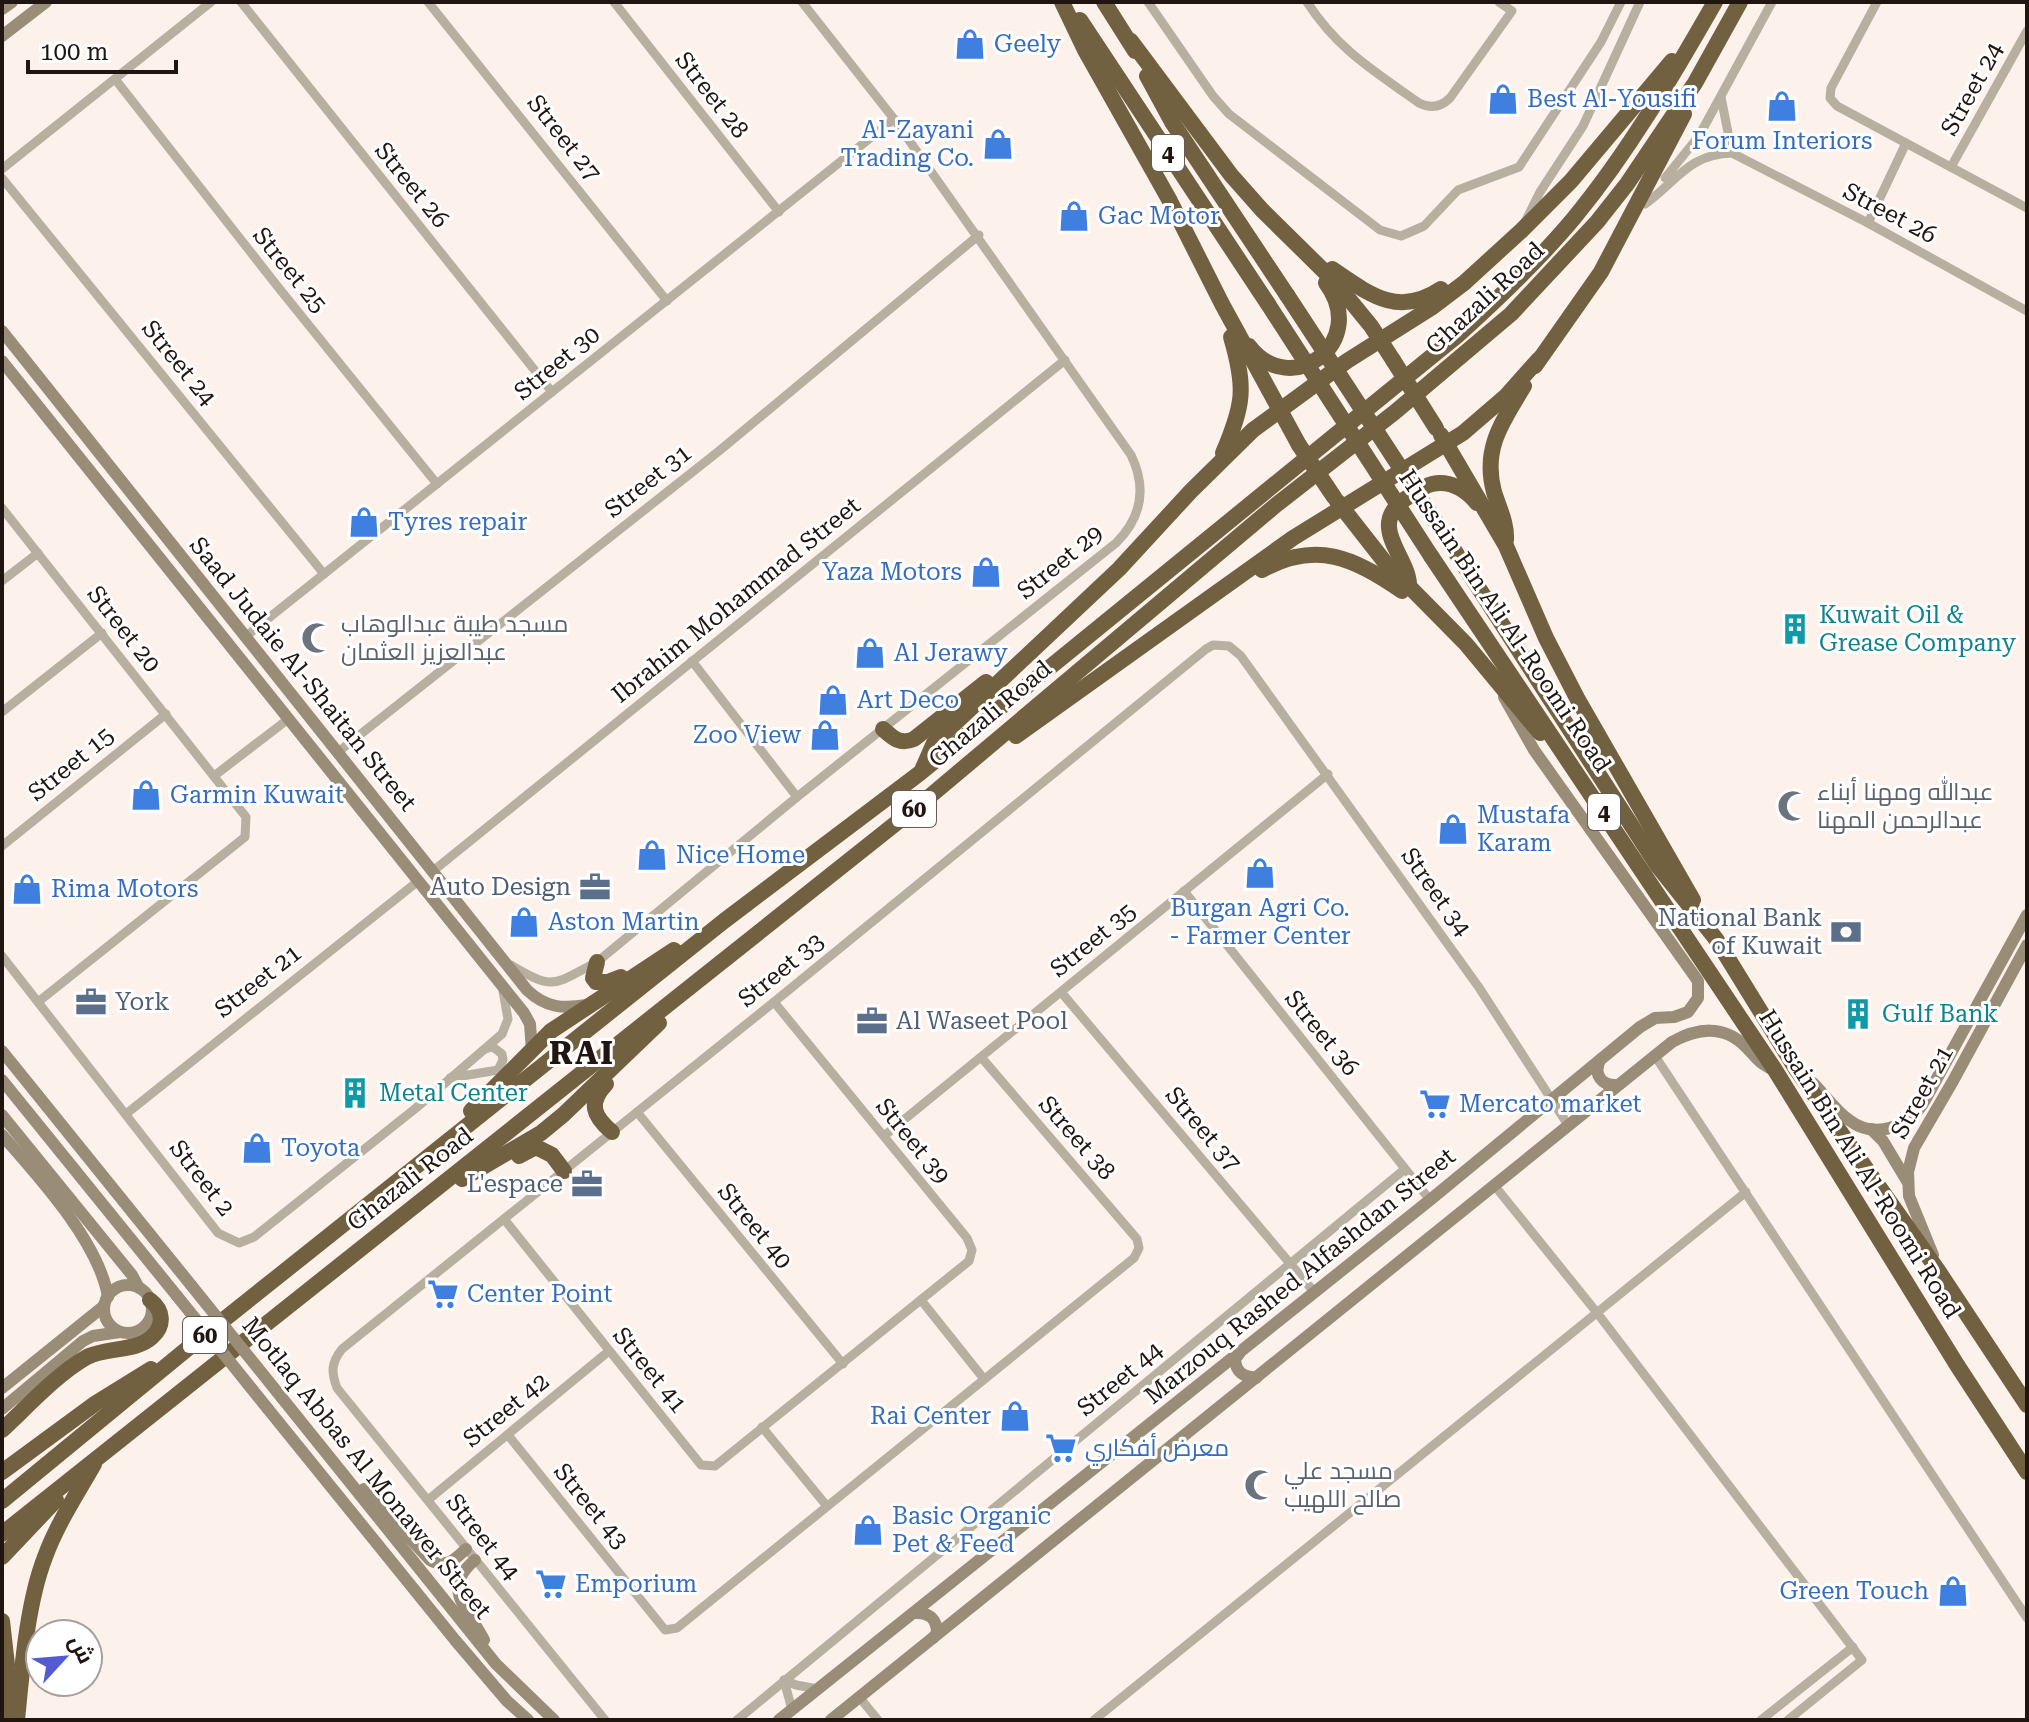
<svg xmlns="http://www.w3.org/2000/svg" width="2029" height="1722" viewBox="0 0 2029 1722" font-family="'Roboto Serif',Cairo,serif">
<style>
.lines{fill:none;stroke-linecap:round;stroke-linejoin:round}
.street{stroke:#b7afa0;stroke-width:9}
.secondary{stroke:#998d77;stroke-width:12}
.highway{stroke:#726141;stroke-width:16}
.secondary-bridge{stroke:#998d77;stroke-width:12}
.highway-bridge{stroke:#726141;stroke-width:16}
.labels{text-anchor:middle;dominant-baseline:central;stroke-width:6;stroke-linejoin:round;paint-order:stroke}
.shield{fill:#fff;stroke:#635b58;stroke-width:2}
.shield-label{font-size:22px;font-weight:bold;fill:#201511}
.shop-label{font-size:24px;fill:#366cbe;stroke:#fff;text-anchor:start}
.street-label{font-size:24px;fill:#201511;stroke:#fff}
.culture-label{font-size:24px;fill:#0d838f;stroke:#fff;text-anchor:start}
.worship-label{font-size:24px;fill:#5b616d;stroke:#fff;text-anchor:start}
.service-label{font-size:24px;fill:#4e5e75;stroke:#fff;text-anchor:end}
.district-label{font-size:32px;font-weight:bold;letter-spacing:2px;fill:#201511;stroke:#fff}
</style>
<rect width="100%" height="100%" fill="#fdf1ec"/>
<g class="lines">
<!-- street -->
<g class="street">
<polyline points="241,2 552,392"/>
<polyline points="428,2 667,301"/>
<polyline points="614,2 779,212"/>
<polyline points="1148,2 1213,96 1229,114 1380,230 1401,236 1424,226 1458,190 1519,167 1601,42 1621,2"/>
<path d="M1307,2C1338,50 1374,71 1419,103C1431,109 1441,107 1450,98L1512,11L1499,2"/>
<polyline points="1877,2 1831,88 1830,98 1837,106 2027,208"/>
<polyline points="115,79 278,287 437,484"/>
<polyline points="1721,97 1732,153"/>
<polyline points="1951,167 2027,31"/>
<polyline points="2,169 211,2"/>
<polyline points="2,178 324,574"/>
<polyline points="1665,178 1699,136 1772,2"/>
<path d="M1645,204C1677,181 1689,154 1732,153L1868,223L2027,311"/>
<polyline points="1525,222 1540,192 1583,126 1640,2"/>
<polyline points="1868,223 1906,143"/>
<polyline points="2,508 246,817 245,837 38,1002"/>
<polyline points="2,581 38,553"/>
<polyline points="245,637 894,119"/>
<polyline points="692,661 797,797"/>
<polyline points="2,712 102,633"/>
<polyline points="338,752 719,451 979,235"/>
<polyline points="214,776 287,720"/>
<polyline points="2,846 166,714"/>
<polyline points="433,871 1065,360"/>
<polyline points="1184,891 1430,1200"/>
<polyline points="2,956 218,1233 239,1243 254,1237 416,1108 502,1034 508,1019 503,991"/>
<path d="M511,965C555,992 554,984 597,962L797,797L1116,543C1142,517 1147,488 1131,455L894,119L802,2"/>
<polyline points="1061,992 1315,1293"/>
<polyline points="1655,1056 2027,1618"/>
<polyline points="450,1078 498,1070 503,1060 502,1054 493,1047 485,1049"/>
<polyline points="637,1112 843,1364"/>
<polyline points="126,1114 417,882"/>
<polyline points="884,1136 1328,774"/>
<polyline points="1494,1185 1598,1314 1862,1660 1788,1720"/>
<polyline points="504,1219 701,1465 715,1466 969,1261 972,1250 967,1238 774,1002"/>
<polyline points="921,1300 984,1379"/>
<polyline points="762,1427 826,1505"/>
<polyline points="508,1435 665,1630 677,1628 1134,1258 1139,1248 1137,1239 981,1057"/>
<polyline points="428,1500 609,1351"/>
<polyline points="784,1680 796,1685 818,1689"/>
<polyline points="784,1680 792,1710"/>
<polyline points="860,1698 878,1720"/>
<path d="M605,1720L337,1388C331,1372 331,1363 342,1349L774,1002L1206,649L1213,645L1229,646L1241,656L1478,986L1568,1125"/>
<polyline points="737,1720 1405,1169"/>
<polyline points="1094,1720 1746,1192"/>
<polyline points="1761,1720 1853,1647"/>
</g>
<!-- secondary -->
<g class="secondary">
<polyline points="2,9 12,2"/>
<polyline points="2,36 46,2"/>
<path d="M2,331L527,990C546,1008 563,1009 587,1005"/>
<polyline points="2,361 524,1013 530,1024 532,1051"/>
<polyline points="2,1051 191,1285"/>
<path d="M1600,1060C1593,1075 1602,1086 1617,1085"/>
<polyline points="2,1080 177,1296"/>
<path d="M1813,1083C1825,1095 1835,1110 1849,1120C1875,1140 1910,1127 1925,1100L2027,915"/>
<polyline points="2,1115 132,1275 139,1288"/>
<polyline points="1871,1129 1883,1141 1907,1181"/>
<path d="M2,1135C38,1176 99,1242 108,1297"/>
<polyline points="1933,1255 1909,1196 1908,1172 1914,1148 1953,1081 2027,945"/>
<circle cx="128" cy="1309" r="24"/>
<path d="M1239,1354L1235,1359C1236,1373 1243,1376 1256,1378"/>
<polyline points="2,1388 104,1306"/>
<polyline points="282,1398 496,1664 554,1720"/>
<polyline points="2,1409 83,1341 93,1336 120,1332"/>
<polyline points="268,1409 455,1640 507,1701 528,1720"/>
<path d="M364,1489L430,1560C446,1569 454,1560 466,1549"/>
<path d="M475,1560C440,1589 468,1608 484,1640"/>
<path d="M915,1613C929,1612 937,1619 937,1633L933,1638"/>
<polyline points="779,1720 1430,1200 1640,1027 1655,1018 1674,1017 1688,1012 1698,998 1698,981 1534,750 1504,697"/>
<path d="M831,1720L1672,1042C1697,1028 1724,1024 1746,1047C1756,1057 1761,1066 1775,1070"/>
</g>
<!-- highway -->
<g class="highway">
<polyline points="1062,2 1085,50 1170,201 1222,304 1299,445"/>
<polyline points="1104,2 1135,51"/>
<polyline points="1080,20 1268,304"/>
<polyline points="1131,41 1231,175 1262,210 1335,282 1371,326 1393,360"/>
<polyline points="1147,76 1172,122 1287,295"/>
<path d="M1332,269C1369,294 1398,318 1441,289"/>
<path d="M1249,346C1291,401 1370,342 1326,283"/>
<polyline points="1535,366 1601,272 1684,114"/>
<polyline points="1441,435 1506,546 1546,638 1577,698 1693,900"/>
<path d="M1223,453C1244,404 1246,388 1231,337"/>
<polyline points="1337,501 1384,561 1466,644 1540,733"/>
<path d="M1506,540C1507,523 1499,508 1494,492C1482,448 1503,421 1524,386"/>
<polyline points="1449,542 1657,865 1716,939 1796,1069 1937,1269 2027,1405"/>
<polyline points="1431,556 1775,1070 1957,1365 2027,1472"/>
<path d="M1262,570C1316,540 1355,558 1402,591"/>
<path d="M1409,584C1408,556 1367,526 1405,499C1413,494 1423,486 1432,484C1450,480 1466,490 1477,503"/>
<path d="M883,729C893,738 900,745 914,739L986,682"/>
<polyline points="1016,736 1293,538 1463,433 1506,396 1539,359"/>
<polyline points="923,768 934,743 1119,569 1191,491 1253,430 1347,361 1431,308 1464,283 1521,231 1571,181 1672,61"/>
<polyline points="597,962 593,978 596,982 608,982 621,977"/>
<path d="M606,1084C588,1103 593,1116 612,1132"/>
<polyline points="471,1111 551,1031 674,950"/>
<polyline points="519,1156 536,1147 552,1155 564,1171"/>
<polyline points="462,1179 541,1133 563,1115 659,1023"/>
<path d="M2,1430C27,1407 58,1373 87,1357C107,1347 136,1352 152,1337C165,1325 163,1310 150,1300"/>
<polyline points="2,1472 96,1403 151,1369"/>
<path d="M2,1501L187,1349L724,921L920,773L1458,335C1499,298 1539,260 1574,218C1629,151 1672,77 1715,2"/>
<polyline points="2,1534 929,797 1276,505 1395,412 1511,314 1597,222 1627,184 1695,83 1740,2"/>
<polyline points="2,1557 56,1500"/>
<polyline points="2,1621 7,1665 2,1716"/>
<path d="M17,1720C22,1670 27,1603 45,1557C57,1524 77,1494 94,1464"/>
</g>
<!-- secondary-bridge -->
<g class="secondary-bridge">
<polyline points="191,1285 282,1398"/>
<polyline points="177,1296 268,1409"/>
</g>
<!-- highway-bridge -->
<g class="highway-bridge">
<polyline points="1287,295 1449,542"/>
<polyline points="1268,304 1431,556"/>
<polyline points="1393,360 1436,428"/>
<polyline points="1299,445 1334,497"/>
</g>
</g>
<!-- icons -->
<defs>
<symbol id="shop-bare" viewBox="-9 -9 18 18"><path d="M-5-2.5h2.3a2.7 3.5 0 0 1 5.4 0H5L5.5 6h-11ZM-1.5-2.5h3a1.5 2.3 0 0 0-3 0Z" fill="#3f7fe0" stroke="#fff" stroke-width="2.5" paint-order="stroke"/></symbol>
<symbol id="building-bare" viewBox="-9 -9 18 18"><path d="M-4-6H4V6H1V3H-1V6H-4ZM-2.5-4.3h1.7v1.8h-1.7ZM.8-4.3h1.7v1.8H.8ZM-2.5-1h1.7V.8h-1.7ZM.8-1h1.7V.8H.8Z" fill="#0f9aa8" stroke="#fff" stroke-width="2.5" paint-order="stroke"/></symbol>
<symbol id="mosque-bare" viewBox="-9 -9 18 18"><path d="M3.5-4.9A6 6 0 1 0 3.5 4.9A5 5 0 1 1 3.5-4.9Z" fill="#6b7280" stroke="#fff" stroke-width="2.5" paint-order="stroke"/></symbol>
<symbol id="office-bare" viewBox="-9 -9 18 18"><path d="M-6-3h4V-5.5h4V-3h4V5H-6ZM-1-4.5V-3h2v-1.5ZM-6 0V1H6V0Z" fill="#5c6f8a" stroke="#fff" stroke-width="2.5" paint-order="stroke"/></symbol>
<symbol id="bank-bare" viewBox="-9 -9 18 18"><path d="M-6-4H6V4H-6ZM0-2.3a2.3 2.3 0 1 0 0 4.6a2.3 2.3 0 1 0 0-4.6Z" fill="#5c6f8a" stroke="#fff" stroke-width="2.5" paint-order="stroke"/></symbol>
<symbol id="supermarket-bare" viewBox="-9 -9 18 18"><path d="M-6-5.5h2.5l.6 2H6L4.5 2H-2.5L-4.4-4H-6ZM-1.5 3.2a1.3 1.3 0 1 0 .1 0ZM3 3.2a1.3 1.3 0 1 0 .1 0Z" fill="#3f7fe0" stroke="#fff" stroke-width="2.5" paint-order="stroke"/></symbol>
</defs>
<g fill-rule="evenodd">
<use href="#shop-bare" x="948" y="22" width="44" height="44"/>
<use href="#shop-bare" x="1481" y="77" width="44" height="44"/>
<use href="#shop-bare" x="1760" y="84" width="44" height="44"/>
<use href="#shop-bare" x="976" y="122" width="44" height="44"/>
<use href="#shop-bare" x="1052" y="194" width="44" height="44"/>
<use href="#shop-bare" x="342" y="500" width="44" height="44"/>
<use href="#shop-bare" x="964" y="550" width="44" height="44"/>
<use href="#building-bare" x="1773" y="607" width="44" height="44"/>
<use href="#mosque-bare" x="295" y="616" width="44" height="44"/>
<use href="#shop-bare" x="848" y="631" width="44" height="44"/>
<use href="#shop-bare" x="811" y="678" width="44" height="44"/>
<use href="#shop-bare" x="803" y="713" width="44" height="44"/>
<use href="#shop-bare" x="124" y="773" width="44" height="44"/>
<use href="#mosque-bare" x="1771" y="784" width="44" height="44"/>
<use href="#shop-bare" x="1431" y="807" width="44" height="44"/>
<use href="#shop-bare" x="630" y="833" width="44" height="44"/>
<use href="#shop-bare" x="1238" y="851" width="44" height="44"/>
<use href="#office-bare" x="573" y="865" width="44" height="44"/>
<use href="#shop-bare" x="5" y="867" width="44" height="44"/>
<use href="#shop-bare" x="502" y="900" width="44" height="44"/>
<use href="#bank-bare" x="1824" y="910" width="44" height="44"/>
<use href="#office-bare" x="69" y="980" width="44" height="44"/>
<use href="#building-bare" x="1836" y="992" width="44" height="44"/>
<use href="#office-bare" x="850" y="999" width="44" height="44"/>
<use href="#building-bare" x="333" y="1071" width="44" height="44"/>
<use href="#supermarket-bare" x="1413" y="1082" width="44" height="44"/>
<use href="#shop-bare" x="235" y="1126" width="44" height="44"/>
<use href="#office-bare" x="565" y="1162" width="44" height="44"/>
<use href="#supermarket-bare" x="421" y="1272" width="44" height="44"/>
<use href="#shop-bare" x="993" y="1394" width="44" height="44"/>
<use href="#supermarket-bare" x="1039" y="1426" width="44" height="44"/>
<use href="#mosque-bare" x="1238" y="1463" width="44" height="44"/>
<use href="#shop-bare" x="846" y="1508" width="44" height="44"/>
<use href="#supermarket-bare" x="529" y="1562" width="44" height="44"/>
<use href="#shop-bare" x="1931" y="1569" width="44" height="44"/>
</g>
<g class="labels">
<!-- shield labels -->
<g class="shield">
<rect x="1152" y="135" width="32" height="36" rx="6"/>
<rect x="892" y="791" width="44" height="36" rx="6"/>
<rect x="1588" y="794" width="32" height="36" rx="6"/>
<rect x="183" y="1317" width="44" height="36" rx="6"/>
</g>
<g class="shield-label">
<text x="1168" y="153">4</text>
<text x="914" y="809">60</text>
<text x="1604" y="812">4</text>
<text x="205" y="1335">60</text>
</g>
<!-- shop labels -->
<g class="shop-label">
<text x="994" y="44">Geely</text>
<text x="1527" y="99">Best Al-Yousifi</text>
<text x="974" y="130" text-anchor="end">Al-Zayani<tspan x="974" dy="28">Trading Co.</tspan></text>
<text x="1782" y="141" text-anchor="middle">Forum Interiors</text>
<text x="1098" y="216">Gac Motor</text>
<text x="388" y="522">Tyres repair</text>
<text x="962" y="572" text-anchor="end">Yaza Motors</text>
<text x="894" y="653">Al Jerawy</text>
<text x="857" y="700">Art Deco</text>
<text x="801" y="735" text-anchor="end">Zoo View</text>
<text x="170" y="795">Garmin Kuwait</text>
<text x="1477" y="815">Mustafa<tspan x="1477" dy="28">Karam</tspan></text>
<text x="676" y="855">Nice Home</text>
<text x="51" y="889">Rima Motors</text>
<text x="1260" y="908" text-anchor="middle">Burgan Agri Co.<tspan x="1260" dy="28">- Farmer Center</tspan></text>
<text x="548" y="922">Aston Martin</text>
<text x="1459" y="1104">Mercato market</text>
<text x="281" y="1148">Toyota</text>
<text x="467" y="1294">Center Point</text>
<text x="991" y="1416" text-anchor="end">Rai Center</text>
<text x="1085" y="1448">معرض أفكاري</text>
<text x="892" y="1516">Basic Organic<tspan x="892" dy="28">Pet &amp; Feed</tspan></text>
<text x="575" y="1584">Emporium</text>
<text x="1929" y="1591" text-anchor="end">Green Touch</text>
</g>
<!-- street labels -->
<g class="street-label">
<text transform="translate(1972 89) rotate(-61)">Street 24</text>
<text transform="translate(712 95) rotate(52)">Street 28</text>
<text transform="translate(564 138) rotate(52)">Street 27</text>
<text transform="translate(412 185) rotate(51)">Street 26</text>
<text transform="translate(1890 213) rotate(28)">Street 26</text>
<text transform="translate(290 270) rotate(51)">Street 25</text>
<text transform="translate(1485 298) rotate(-43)">Ghazali Road</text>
<text transform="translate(179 363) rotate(51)">Street 24</text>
<text transform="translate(557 363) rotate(-39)">Street 30</text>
<text transform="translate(648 481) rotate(-38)">Street 31</text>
<text transform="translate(1060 562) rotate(-39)">Street 29</text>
<text transform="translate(736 600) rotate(-39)">Ibrahim Mohammad Street</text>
<text transform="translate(1505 621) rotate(56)">Hussain Bin Ali Al-Roomi Road</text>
<text transform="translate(124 629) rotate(52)">Street 20</text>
<text transform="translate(303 674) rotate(51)">Saad Judaie Al-Shaitan Street</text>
<text transform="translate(990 714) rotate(-40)">Ghazali Road</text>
<text transform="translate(71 764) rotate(-39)">Street 15</text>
<text transform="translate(1436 892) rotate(55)">Street 34</text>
<text transform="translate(1093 940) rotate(-39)">Street 35</text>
<text transform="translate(781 970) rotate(-39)">Street 33</text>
<text transform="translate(258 981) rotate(-38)">Street 21</text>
<text transform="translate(1322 1033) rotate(51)">Street 36</text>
<text transform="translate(1922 1092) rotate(-61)">Street 21</text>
<text transform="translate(1203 1129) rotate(50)">Street 37</text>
<text transform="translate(1077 1138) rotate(49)">Street 38</text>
<text transform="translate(913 1141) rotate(51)">Street 39</text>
<text transform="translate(1860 1164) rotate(58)">Hussain Bin Ali Al-Roomi Road</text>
<text transform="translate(202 1178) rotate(52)">Street 2</text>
<text transform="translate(410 1179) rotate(-38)">Ghazali Road</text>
<text transform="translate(755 1226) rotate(51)">Street 40</text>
<text transform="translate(1300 1276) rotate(-39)">Marzouq Rashed Alfashdan Street</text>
<text transform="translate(650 1370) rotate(51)">Street 41</text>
<text transform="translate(1120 1379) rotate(-39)">Street 44</text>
<text transform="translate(506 1410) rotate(-39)">Street 42</text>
<text transform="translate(367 1468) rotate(51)">Motlaq Abbas Al Monawer Street</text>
<text transform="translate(591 1506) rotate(51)">Street 43</text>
<text transform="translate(483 1537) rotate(52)">Street 44</text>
</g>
<!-- culture labels -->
<g class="culture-label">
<text x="1819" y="615">Kuwait Oil &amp;<tspan x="1819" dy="28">Grease Company</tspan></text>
<text x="1882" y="1014">Gulf Bank</text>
<text x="379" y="1093">Metal Center</text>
</g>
<!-- worship labels -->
<g class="worship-label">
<text x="341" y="624">مسجد طيبة عبدالوهاب<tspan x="341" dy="28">عبدالعزيز العثمان</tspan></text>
<text x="1817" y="792">عبدالله ومهنا أبناء<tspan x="1817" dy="28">عبدالرحمن المهنا</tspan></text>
<text x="1284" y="1471">مسجد علي<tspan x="1284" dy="28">صالح اللهيب</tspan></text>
</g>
<!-- service labels -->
<g class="service-label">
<text x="571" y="887">Auto Design</text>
<text x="1822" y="918">National Bank<tspan x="1822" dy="28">of Kuwait</tspan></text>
<text x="115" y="1002" text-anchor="start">York</text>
<text x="896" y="1021" text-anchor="start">Al Waseet Pool</text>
<text x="563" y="1184">L'espace</text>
</g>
<!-- district labels -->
<g class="district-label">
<text x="582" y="1053">RAI</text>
</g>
</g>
<!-- border -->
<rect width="2029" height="1722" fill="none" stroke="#201511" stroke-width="8"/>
<!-- north arrow -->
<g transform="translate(64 1658) rotate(64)"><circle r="38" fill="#ffffff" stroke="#a6a1a0" stroke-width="2"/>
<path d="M0-6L14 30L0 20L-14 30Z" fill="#525bd2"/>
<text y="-12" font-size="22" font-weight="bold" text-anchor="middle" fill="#201511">ش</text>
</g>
<!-- scale -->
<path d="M28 60v12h148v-12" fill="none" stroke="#201511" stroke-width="4"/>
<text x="40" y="60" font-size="24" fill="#201511" stroke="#ffffff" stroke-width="6" paint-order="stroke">100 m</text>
</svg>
